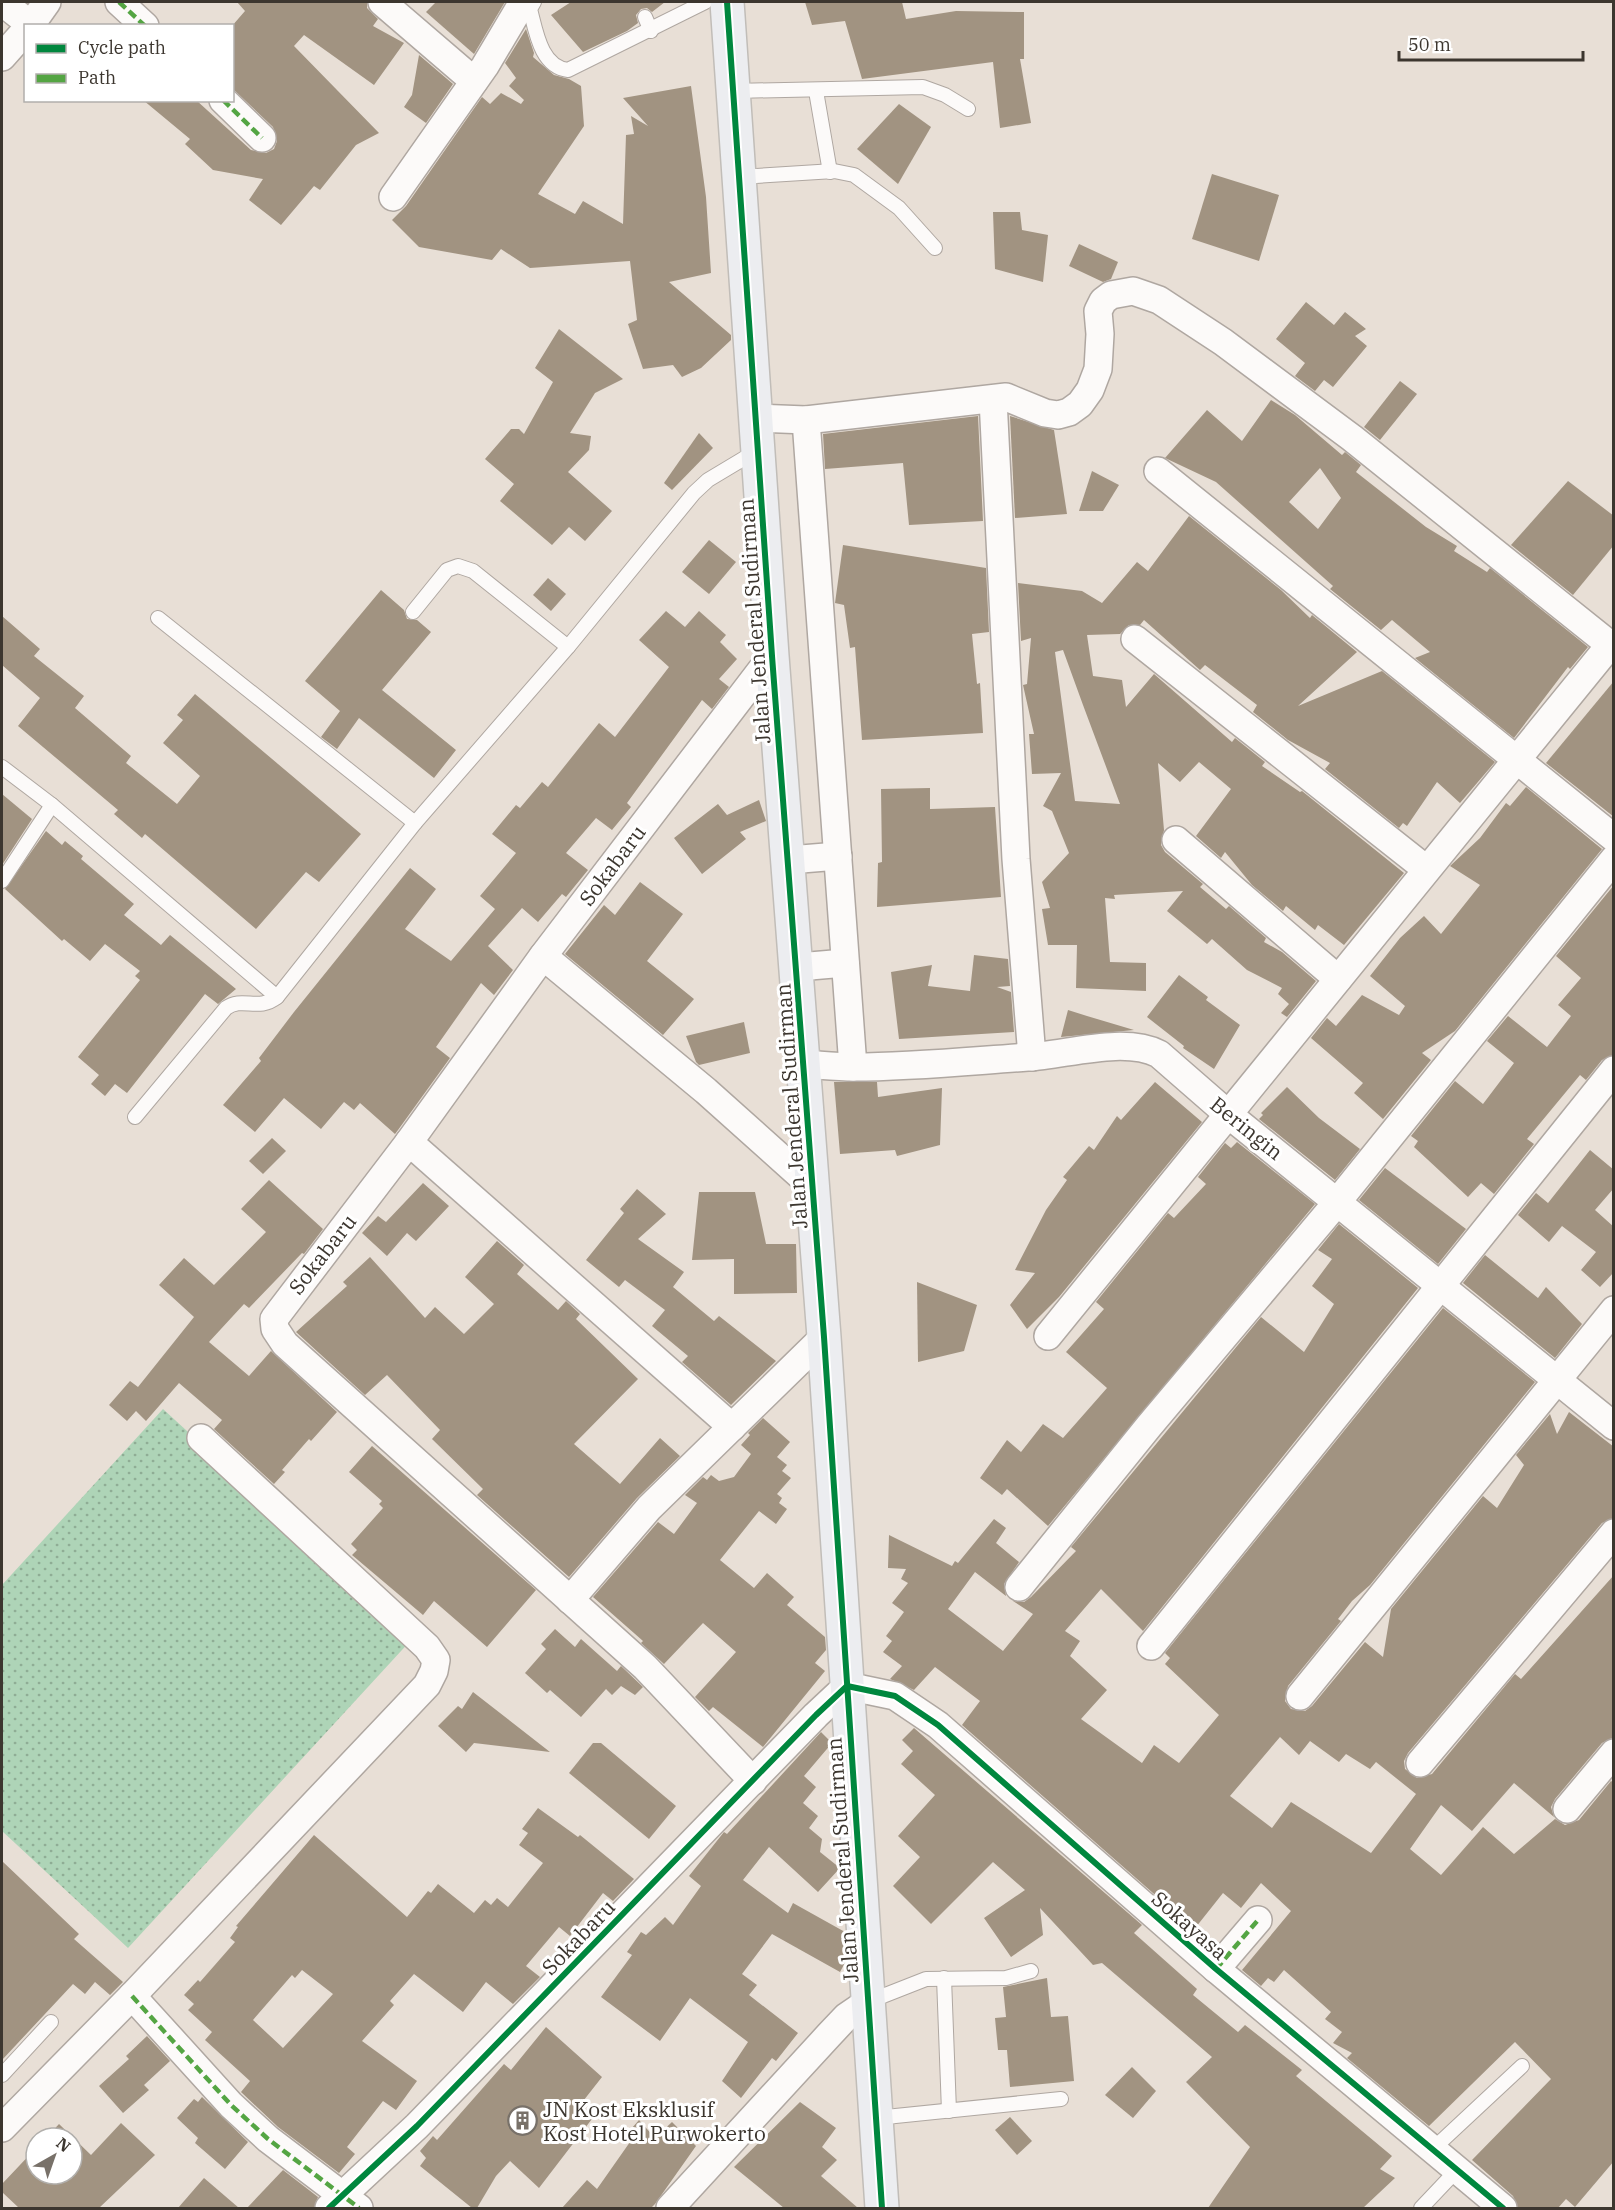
<svg xmlns="http://www.w3.org/2000/svg" width="1615" height="2210" viewBox="0 0 1615 2210" font-family="'IBM Plex Serif',serif">
<style>
.green{fill:url(#green-dots)}
.building{fill:#a19381;fill-rule:evenodd}
.lines{fill:none;stroke-linecap:round;stroke-linejoin:round}
.service-casing{stroke:#afa7a1;stroke-width:16}
.minor-casing{stroke:#afa7a1;stroke-width:30}
.primary-casing{stroke:#c1bdb8;stroke-width:36}
.service{stroke:#fcfaf9;stroke-width:14}
.minor{stroke:#fcfaf9;stroke-width:27}
.primary{stroke:#ecedf0;stroke-width:33}
.quiet{stroke:#54a543;stroke-width:4.5;stroke-dasharray:9 4.5;stroke-linecap:butt}
.cycleway-casing{stroke:#fff;stroke-width:10}
.cycleway{stroke:#00873e;stroke-width:6}
.labels{text-anchor:middle;dominant-baseline:central;stroke-width:6;stroke-linejoin:round;paint-order:stroke}
.street-label{font-size:21px;fill:#3c362f;stroke:#fff}
.poi-label{font-size:21px;fill:#3c362f;stroke:#fff;text-anchor:start}
</style>
<defs>
<pattern id="green-dots" width="8" height="8" patternUnits="userSpaceOnUse" patternTransform="scale(1.5)"><rect width="8" height="8" fill="#aed4b7"/><path d="M2 2h.1M6 6h.1" fill="none" stroke="#8fad95" stroke-width="1.8" stroke-linecap="round"/></pattern>
</defs>
<rect width="100%" height="100%" fill="#e8dfd6"/>
<!-- green -->
<polygon class="green" points="163,1409 413,1638 128,1948 2,1831 2,1585"/>
<!-- building -->
<g class="building">
<polygon points="237,2 367,2 367,8 378,19 373,26 404,43 374,85 304,35 294,46 379,133 356,145 320,190 314,186 281,225 249,200 263,179 213,170 185,144 190,139 143,100 196,100 251,150 266,153 274,149 277,141 273,127 232,88 232,26 245,11"/>
<polygon points="436,2 505,2 474,54 426,12"/>
<polygon points="571,2 665,2 652,12 647,8 641,9 636,15 638,23 627,31 583,52 551,15"/>
<polygon points="805,2 902,2 906,19 956,11 1024,12 1024,59 1020,59 1031,123 1000,128 993,62 862,79 845,21 812,25"/>
<polygon points="526,29 534,53 533,57 554,75 569,79 581,86 584,126 538,194 575,214 583,201 623,224 626,135 634,134 631,116 648,126 623,98 691,86 706,197 711,273 669,282 731,335 731,340 701,368 682,377 673,365 643,369 628,324 637,320 630,261 530,268 501,249 492,260 419,247 392,220 406,206 482,97 490,104 501,93 521,104 524,100 509,86 516,78 505,63"/>
<polygon points="419,55 453,84 426,123 404,107 412,95"/>
<polygon points="899,104 931,127 898,184 857,149"/>
<polygon points="1212,174 1279,195 1259,261 1192,239"/>
<polygon points="993,212 1020,212 1022,230 1048,235 1043,282 995,269"/>
<polygon points="1079,244 1118,262 1111,279 1103,282 1069,266"/>
<polygon points="1306,302 1334,325 1345,312 1366,329 1355,336 1367,346 1333,387 1324,380 1315,391 1295,376 1305,363 1276,339"/>
<polygon points="559,329 623,379 595,393 570,433 591,436 589,450 568,472 612,511 585,541 569,527 552,545 500,501 514,484 485,459 511,429 519,429 524,434 553,382 535,368"/>
<polygon points="1400,381 1417,394 1380,440 1364,427"/>
<path d="M1271,400L1295,415L1342,455L1345,452L1361,465L1356,472L1426,527L1457,546L1454,551L1487,572L1490,568L1588,647L1570,669L1568,667L1514,738L1415,658L1430,652L1392,620L1381,630L1330,589L1333,586L1216,482L1165,458L1207,410L1242,441ZM1320,468L1341,498L1318,529L1289,502Z"/>
<polygon points="978,416 983,521 909,525 903,463 825,469 823,434"/>
<polygon points="1010,416 1054,430 1067,514 1015,518"/>
<polygon points="699,433 713,448 672,490 664,483"/>
<polygon points="1092,471 1119,485 1103,511 1079,511"/>
<polygon points="1568,481 1614,516 1614,545 1573,595 1511,545"/>
<path d="M1189,516L1281,590L1310,618L1312,615L1357,652L1298,706L1382,671L1495,762L1460,803L1437,782L1407,826L1403,823L1399,828L1325,769L1330,763L1288,740L1253,712L1257,705L1205,665L1200,670L1144,620L1140,625H1129L1120,634L1087,635L1093,676L1122,680L1126,707L1154,674L1232,742L1235,738L1265,762L1262,766L1300,792L1302,791L1404,873L1344,945L1318,925L1315,930L1286,906L1283,911L1252,885L1225,852L1221,858L1196,836L1231,789L1199,762L1180,782L1158,763L1164,830L1161,845L1165,852L1203,884L1200,887L1226,909L1229,906L1266,938L1264,942L1282,952L1316,981L1287,1017L1281,1013L1289,1004L1278,994L1282,988L1247,970L1212,939L1207,944L1167,911L1183,891L1114,895L1115,899L1105,898L1110,962L1146,963V991L1076,988L1077,945H1048L1042,909L1050,908L1042,882L1069,853L1052,811L1043,806L1061,773L1032,774L1029,734H1034L1023,685L1027,684L1031,638L1021,641L1018,583L1082,591L1102,603L1137,562L1148,571ZM1063,650L1083,705L1120,804L1075,801L1055,652Z"/>
<polygon points="709,540 736,562 709,594 682,572"/>
<polygon points="843,545 986,568 989,632 972,634 977,684 980,683 983,733 862,740 855,647 850,648 844,605 835,603"/>
<polygon points="548,578 566,594 551,611 533,595"/>
<polygon points="381,590 404,610 407,619 417,620 431,632 382,690 456,750 434,778 359,718 337,749 321,737 340,711 305,681"/>
<polygon points="666,611 685,627 699,611 726,635 720,642 737,659 719,679 729,687 712,709 702,700 627,803 631,807 612,830 596,818 566,853 588,870 566,897 562,894 538,922 522,908 488,946 513,970 494,995 481,983 436,1047 450,1058 398,1130 395,1134 360,1103 354,1110 344,1102 321,1129 284,1098 255,1132 223,1105 261,1061 259,1058 294,1012 410,868 436,889 405,929 451,961 495,909 480,896 516,853 492,834 516,805 520,808 542,782 548,787 599,723 615,737 669,667 639,640"/>
<polygon points="2,616 40,649 34,656 84,696 75,708 131,756 126,763 177,804 200,776 163,743 183,720 177,715 195,694 361,834 319,882 306,872 256,929 145,834 142,838 114,814 118,810 18,726 40,698 2,665"/>
<polygon points="1614,681 1614,817 1546,763"/>
<polygon points="1526,787 1602,849 1455,1031 1422,1053 1431,1060 1383,1119 1354,1093 1363,1083 1311,1038 1327,1018 1336,1026 1362,995 1399,1015 1405,1006 1370,976 1400,938 1424,916 1441,934 1480,885 1450,866 1480,838 1506,803 1510,806"/>
<polygon points="930,788 930,809 995,807 1001,897 877,907 878,863 882,862 881,789"/>
<polygon points="2,794 32,819 2,865"/>
<polygon points="759,800 766,821 740,832 746,839 702,874 674,838 718,804 727,815"/>
<polygon points="46,831 62,845 65,841 83,856 81,859 134,904 124,915 161,945 170,935 236,989 218,1004 205,994 127,1093 115,1084 105,1096 91,1084 99,1075 78,1057 140,980 135,976 140,971 105,944 90,961 64,939 62,941 5,889"/>
<polygon points="640,882 683,914 647,961 694,999 663,1035 565,954 604,905 615,915"/>
<polygon points="1614,885 1614,1055 1602,1060 1586,1080 1580,1075 1527,1139 1534,1144 1494,1194 1481,1183 1468,1197 1414,1147 1418,1141 1411,1136 1455,1081 1483,1104 1514,1063 1487,1041 1508,1016 1547,1047 1571,1016 1558,1005 1581,978 1556,956"/>
<polygon points="974,955 1008,959 1010,986 997,987 1011,992 1014,1032 899,1039 891,972 932,965 928,986 970,991"/>
<polygon points="1179,975 1208,997 1206,1000 1240,1025 1214,1069 1183,1048 1184,1046 1147,1017"/>
<polygon points="1068,1010 1087,1016 1134,1030 1061,1037"/>
<polygon points="744,1022 750,1053 699,1065 696,1062 686,1036"/>
<polygon points="834,1082 877,1082 878,1097 942,1088 940,1145 897,1156 895,1150 840,1154"/>
<polygon points="1155,1082 1202,1122 1059,1297 1027,1329 1010,1305 1035,1273 1015,1270 1046,1210 1067,1180 1063,1177 1089,1146 1094,1150 1117,1116 1121,1120"/>
<polygon points="1287,1087 1319,1118 1360,1149 1335,1180 1259,1119 1263,1115 1261,1113"/>
<polygon points="272,1138 286,1151 263,1174 249,1161"/>
<polygon points="1237,1142 1315,1204 1048,1526 1007,1489 1002,1495 980,1478 1007,1440 1021,1452 1043,1424 1063,1438 1107,1388 1066,1352 1104,1309 1096,1302 1168,1213 1174,1218 1206,1184 1198,1177 1225,1143 1231,1148"/>
<polygon points="1590,1150 1614,1170 1614,1188 1595,1210 1614,1227 1614,1272 1600,1287 1581,1270 1596,1252 1562,1226 1549,1242 1518,1215 1536,1193 1548,1203"/>
<polygon points="1385,1168 1466,1229 1438,1264 1359,1200"/>
<polygon points="269,1180 323,1229 304,1254 302,1253 249,1308 244,1304 209,1342 249,1376 271,1351 337,1412 311,1441 309,1439 282,1470 285,1472 274,1484 214,1429 222,1420 179,1383 146,1421 136,1411 127,1421 109,1405 130,1381 138,1387 194,1317 159,1285 184,1258 214,1285 266,1232 241,1209"/>
<polygon points="423,1183 449,1206 416,1241 407,1233 387,1256 362,1233 378,1216 386,1222"/>
<polygon points="637,1189 666,1214 638,1239 684,1272 673,1287 714,1321 719,1316 776,1361 731,1405 682,1362 688,1356 652,1326 665,1310 625,1280 619,1287 586,1260 624,1213 620,1209"/>
<polygon points="699,1192 755,1192 766,1244 796,1244 797,1293 734,1294 734,1259 692,1260"/>
<path d="M1339,1224L1418,1288L1143,1631L1101,1589L1065,1631L1080,1641L1070,1656L1107,1690L1081,1719L1142,1763L1154,1745L1179,1763L1219,1715L1165,1664L1170,1658L1165,1653L1443,1308L1535,1382L1370,1585L1352,1601L1338,1619L1341,1621L1288,1686L1285,1701L1291,1709L1305,1711L1312,1706L1365,1642L1383,1657L1391,1609L1483,1496L1497,1508L1524,1465L1516,1455L1550,1414L1557,1434L1569,1412L1614,1447V1518L1602,1523L1408,1753L1404,1761L1405,1769L1417,1778L1432,1774L1515,1674L1521,1679L1614,1575V1737L1602,1743L1555,1799L1551,1807L1554,1817L1514,1783L1472,1831L1441,1805L1410,1849L1441,1875L1483,1827L1514,1854L1555,1819L1565,1825L1579,1820L1611,1781L1614,1783V2161L1575,2207L1566,2199L1558,2208H1518L1513,2196L1472,2160L1551,2079L1515,2042L1429,2126L1347,2058L1352,2053L1333,2043L1342,2032L1325,2019L1331,2012L1284,1970L1274,1982L1268,1978L1261,1986L1242,1970L1291,1911L1261,1883L1241,1908L1223,1893L1196,1927L1170,1908L962,1725L980,1701L935,1667L914,1690L890,1679L902,1666L883,1652L892,1641L886,1636L904,1612L892,1603L908,1583L901,1579L906,1569L888,1568L889,1535L952,1566L955,1561L958,1563L994,1519L1006,1528L996,1543L1019,1562L1004,1584L1006,1596L975,1572L948,1609L1003,1651L1033,1614L1013,1601L1024,1602L1031,1597L1076,1551L1071,1547L1261,1317L1304,1352L1334,1304L1312,1286L1332,1259L1318,1250ZM1280,1737L1299,1755L1310,1741L1339,1762L1346,1754L1370,1769L1376,1762L1416,1794L1371,1853L1291,1802L1272,1828L1230,1796Z"/>
<polygon points="497,1241 524,1265 517,1274 558,1310 566,1301 580,1314 576,1319 638,1379 574,1444 620,1484 660,1438 680,1456 637,1498 569,1577 477,1495 483,1489 432,1439 440,1430 387,1375 365,1395 296,1332 347,1286 343,1282 370,1257 425,1318 435,1307 464,1334 494,1304 465,1277"/>
<polygon points="1485,1255 1538,1298 1546,1287 1582,1324 1555,1358 1463,1283"/>
<polygon points="917,1282 977,1305 964,1351 918,1362"/>
<polygon points="763,1418 790,1442 777,1457 787,1465 782,1471 791,1478 777,1494 782,1498 779,1503 787,1509 776,1524 759,1511 720,1560 754,1588 767,1573 794,1597 787,1605 825,1637 826,1650 815,1663 825,1671 763,1747 713,1707 709,1711 695,1697 736,1652 703,1623 664,1664 641,1643 643,1641 593,1597 658,1522 674,1534 697,1503 685,1495 703,1477 707,1480 711,1475 719,1481 734,1477 751,1454 741,1445 750,1435 748,1433"/>
<polygon points="372,1446 536,1590 487,1647 434,1601 423,1615 352,1555 357,1550 351,1544 383,1508 379,1504 382,1501 349,1472"/>
<polygon points="555,1629 575,1647 581,1639 617,1671 621,1666 643,1687 635,1695 621,1686 612,1695 606,1689 581,1717 550,1690 547,1693 525,1673 546,1649 541,1644"/>
<polygon points="473,1692 550,1752 474,1743 466,1752 438,1726 458,1706 462,1709"/>
<polygon points="914,1728 1142,1925 1134,1933 1197,1989 1193,1995 1238,2032 1245,2025 1302,2070 1296,2076 1392,2156 1380,2169 1395,2178 1363,2208 1208,2208 1250,2147 1186,2082 1212,2057 1102,1963 1093,1965 1040,1908 1043,1935 1011,1957 984,1918 1025,1890 993,1862 931,1924 893,1886 920,1857 898,1836 935,1795 901,1764 913,1751 902,1740"/>
<polygon points="821,1732 832,1743 804,1776 816,1787 803,1803 818,1816 809,1828 822,1839 820,1852 840,1868 818,1892 769,1847 743,1880 788,1913 793,1903 845,1932 847,1959 840,1972 772,1934 742,1974 757,1985 749,1995 798,2033 776,2061 772,2058 741,2098 722,2081 748,2042 690,1998 660,2041 601,1997 632,1955 627,1952 641,1932 646,1935 665,1917 673,1925 701,1886 689,1876 720,1837 724,1832 727,1834"/>
<polygon points="593,1743 601,1743 676,1806 649,1839 569,1773"/>
<path d="M538,1808L578,1837L580,1835L634,1879L613,1901L603,1893L570,1936L559,1927L526,1966L540,1977L513,2004L486,1982L463,2012L414,1974L390,2001L394,2005L362,2041L417,2081L396,2110L383,2101L347,2147L355,2154L339,2173L278,2127L241,2092L250,2081L205,2040L212,2032L188,2010L194,2004L184,1995L198,1980L200,1982L235,1942L230,1938L238,1927L236,1926L314,1835L407,1917L428,1891L431,1893L438,1884L474,1913L485,1900L491,1905L497,1898L508,1907L543,1863L519,1845L528,1833L522,1829ZM302,1970L333,1994L283,2048L253,2020L292,1975L295,1978Z"/>
<polygon points="2,1861 79,1934 74,1939 123,1982 110,1995 95,1982 85,1994 73,1984 2,2060"/>
<polygon points="1047,1978 1051,2017 1068,2016 1074,2081 1010,2087 1007,2050 998,2050 995,2018 1006,2017 1003,1987"/>
<polygon points="546,2027 602,2077 580,2105 595,2115 539,2188 510,2161 496,2176 477,2208 472,2208 420,2166 426,2158 420,2151 433,2136 437,2140 504,2064 511,2070"/>
<polygon points="147,2036 170,2061 144,2085 149,2090 123,2113 99,2086 129,2059 126,2056"/>
<polygon points="1132,2067 1156,2091 1133,2118 1105,2095"/>
<polygon points="202,2097 248,2142 225,2169 195,2143 198,2138 177,2118 194,2099 198,2102"/>
<polygon points="800,2102 836,2128 822,2147 837,2160 821,2176 858,2208 784,2208 734,2167"/>
<polygon points="1010,2117 1032,2141 1017,2155 995,2130"/>
<polygon points="639,2120 655,2138 672,2122 696,2146 655,2204 651,2208 562,2208 587,2180 597,2189 630,2142 624,2137"/>
<polygon points="121,2123 155,2155 99,2208 19,2208 2,2192 2,2184 36,2148 36,2174 72,2174 72,2138 46,2138 59,2124 91,2155"/>
<polygon points="283,2170 318,2197 314,2208 247,2208"/>
<polygon points="204,2178 239,2208 178,2208"/>
</g>
<g class="lines">
<defs>
<g id="service">
<path d="M534,2L530,9C536,32 541,67 568,70L705,2"/>
<polyline points="645,17 651,31"/>
<polyline points="734,91 923,87 945,95 968,109"/>
<polyline points="816,91 830,172"/>
<polyline points="740,177 834,171 854,175 899,208 935,248"/>
<polyline points="413,612 447,570 458,566 473,571 568,647"/>
<polyline points="158,618 415,823"/>
<polyline points="2,767 52,805 277,997"/>
<polyline points="2,881 52,805"/>
<path d="M135,1117L226,1008C243,996 258,1012 277,997L415,823L568,647L694,493L708,480L758,450"/>
<polyline points="944,1978 949,2111"/>
<polyline points="870,2001 926,1979 1006,1978 1031,1971"/>
<polyline points="2,2075 51,2022"/>
<polyline points="876,2118 1061,2099"/>
<polyline points="1433,2149 1522,2066"/>
<polyline points="1421,2208 1457,2170"/>
</g>
<g id="minor">
<polyline points="2,2 31,25"/>
<polyline points="119,2 145,26"/>
<polyline points="382,2 474,81"/>
<polyline points="30,26 47,2"/>
<polyline points="2,57 26,30"/>
<polyline points="223,100 262,138"/>
<polyline points="393,197 485,66 523,2"/>
<polyline points="993,399 1016,859 1032,1057"/>
<polyline points="758,418 806,420 1006,397 1045,413 1058,415 1069,412 1080,404 1090,390 1098,369 1100,334 1098,311 1103,301 1111,295 1133,291 1159,300 1223,342 1352,438 1614,648"/>
<polyline points="806,420 853,1067"/>
<polyline points="1158,471 1614,838"/>
<polyline points="1135,639 1426,869"/>
<polyline points="1176,840 1338,979"/>
<polyline points="789,860 838,856"/>
<polyline points="543,956 706,1091 812,1186"/>
<polyline points="798,967 845,963"/>
<path d="M803,1064C820,1065 837,1067 854,1067C911,1067 970,1061 1028,1057C1066,1055 1124,1036 1159,1054L1229,1115L1614,1426"/>
<polyline points="409,1142 732,1427"/>
<polyline points="1048,1336 1610,645"/>
<polyline points="1019,1587 1149,1426 1329,1212 1614,859"/>
<polyline points="570,1600 649,1508 824,1337"/>
<polyline points="1151,1646 1614,1070"/>
<polyline points="1300,1696 1614,1310"/>
<polyline points="1420,1763 1614,1533"/>
<polyline points="753,1781 645,1667 285,1344 275,1329 274,1319 409,1142 543,956 772,656"/>
<polyline points="1567,1809 1614,1753"/>
<polyline points="1216,1969 1258,1920"/>
<polyline points="132,1996 231,2105 268,2139 359,2208"/>
<polyline points="2,2128 132,1996 427,1685 434,1671 436,1660 427,1647 201,1438"/>
<polyline points="329,2208 417,2126 816,1715 847,1686 895,1696 938,1725 1216,1969 1503,2208"/>
<polyline points="670,2208 829,2035 846,2017 868,2002"/>
</g>
<polyline id="primary" points="727,2 772,656 824,1337 882,2208"/>
</defs>
<!-- service casing -->
<use href="#service" class="service-casing"/>
<!-- minor casing -->
<use href="#minor" class="minor-casing"/>
<!-- primary casing -->
<use href="#primary" class="primary-casing"/>
<!-- service -->
<use href="#service" class="service"/>
<!-- minor -->
<use href="#minor" class="minor"/>
<!-- primary -->
<use href="#primary" class="primary"/>
<!-- quiet -->
<g class="quiet">
<polyline points="119,2 145,26"/>
<polyline points="223,100 262,138"/>
<polyline points="1216,1969 1258,1920"/>
<polyline points="132,1996 231,2105 268,2139 359,2208"/>
</g>
<defs>
<g id="cycleway">
<polyline points="727,2 772,656 824,1337 882,2208"/>
<polyline points="329,2208 417,2126 816,1715 847,1686 895,1696 938,1725 1216,1969 1503,2208"/>
</g>
</defs>
<!-- cycleway casing -->
<use href="#cycleway" class="cycleway-casing"/>
<!-- cycleway -->
<use href="#cycleway" class="cycleway"/>
</g>
<!-- icons -->
<defs>
<symbol id="building-ring" viewBox="-11 -11 22 22"><circle r="9.5" fill="#fff" stroke="#787169" stroke-width="1.5"/><path d="M-4-6H4V6H1V3H-1V6H-4ZM-2.5-4.3h1.7v1.8h-1.7ZM.8-4.3h1.7v1.8H.8ZM-2.5-1h1.7V.8h-1.7ZM.8-1h1.7V.8H.8Z" fill="#787169"/></symbol>
</defs>
<g fill-rule="evenodd">
<use href="#building-ring" x="506" y="2104" width="33" height="33"/>
</g>
<g class="labels">
<!-- street labels -->
<g class="street-label">
<text transform="translate(754 621) rotate(-94)">Jalan Jenderal Sudirman</text>
<text transform="translate(612 865) rotate(-53)">Sokabaru</text>
<text transform="translate(791 1106) rotate(-94)">Jalan Jenderal Sudirman</text>
<text transform="translate(1247 1128) rotate(39)">Beringin</text>
<text transform="translate(322 1254) rotate(-52)">Sokabaru</text>
<text transform="translate(842 1860) rotate(-94)">Jalan Jenderal Sudirman</text>
<text transform="translate(1190 1925) rotate(41)">Sokayasa</text>
<text transform="translate(578 1937) rotate(-46)">Sokabaru</text>
</g>
<!-- poi labels -->
<g class="poi-label">
<text x="543" y="2109">JN Kost Eksklusif<tspan x="543" dy="24">Kost Hotel Purwokerto</tspan></text>
</g>
</g>
<!-- border -->
<rect width="1615" height="2210" fill="none" stroke="#3c362f" stroke-width="6"/>
<!-- legend -->
<rect x="24" y="24" width="210" height="78" fill="#ffffff" stroke="#b1afac" stroke-width="1.5"/>
<rect x="36" y="44" width="30" height="9" fill="#00873e" stroke="#b1afac" stroke-width="1.5"/>
<text x="78" y="54" font-size="18" fill="#3c362f">Cycle path</text>
<rect x="36" y="74" width="30" height="9" fill="#54a543" stroke="#b1afac" stroke-width="1.5"/>
<text x="78" y="84" font-size="18" fill="#3c362f">Path</text>
<!-- north arrow -->
<g transform="translate(54 2156) rotate(40)"><circle r="28" fill="#ffffff" stroke="#b1afac" stroke-width="1.5"/>
<path d="M0-4.5L10 22L0 15L-10 22Z" fill="#787169"/>
<text y="-9" font-size="16" font-weight="bold" text-anchor="middle" fill="#3c362f">N</text>
</g>
<!-- scale -->
<path d="M1399 51v9h184v-9" fill="none" stroke="#3c362f" stroke-width="3"/>
<text x="1408" y="51" font-size="18" fill="#3c362f" stroke="#ffffff" stroke-width="4.5" paint-order="stroke">50 m</text>
</svg>
